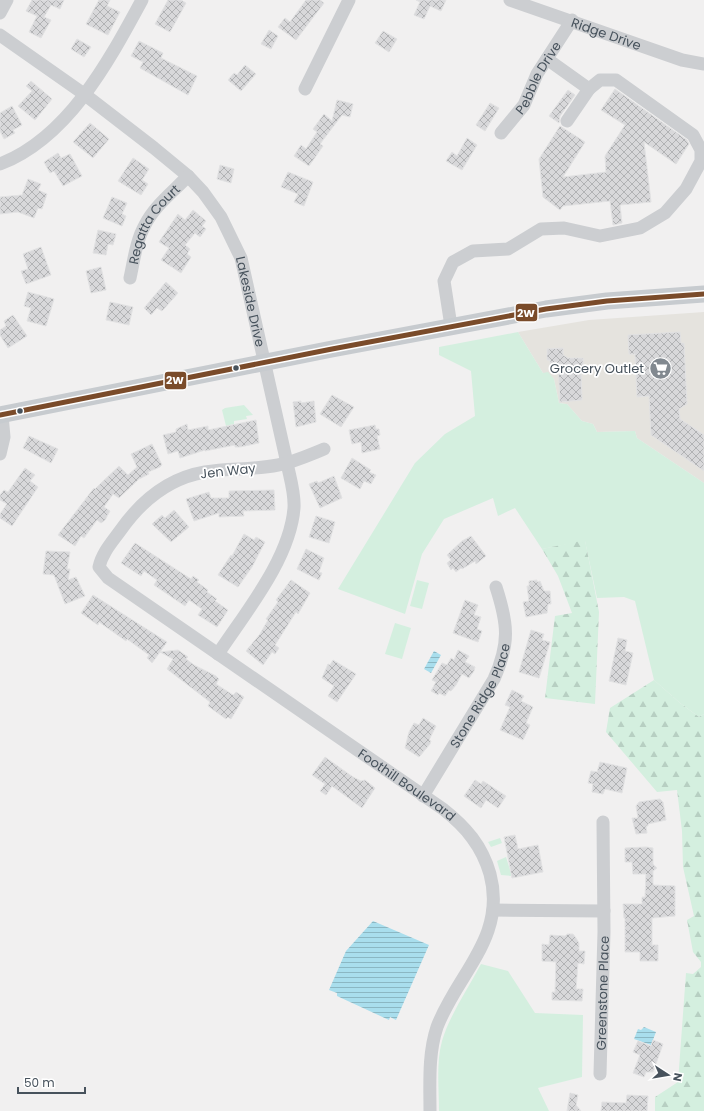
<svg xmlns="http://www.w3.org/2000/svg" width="704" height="1111" viewBox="0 0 704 1111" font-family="Poppins,sans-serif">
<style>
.commercial{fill:#e5e3de}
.green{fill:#d4efdf}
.forest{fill:url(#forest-firs)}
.water{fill:url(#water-rules)}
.building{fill:url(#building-cross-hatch);stroke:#e2e2e3}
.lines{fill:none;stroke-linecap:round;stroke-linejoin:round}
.minor{stroke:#ccced1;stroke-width:13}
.major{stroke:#c7cbcf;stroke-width:17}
.bus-1-casing{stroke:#fff;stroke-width:8}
.bus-1{stroke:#7a4b2a;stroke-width:5}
.bus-dot{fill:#47525c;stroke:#fff;stroke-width:1.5}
.labels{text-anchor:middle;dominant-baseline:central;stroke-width:3.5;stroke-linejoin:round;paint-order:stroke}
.street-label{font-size:13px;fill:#47525c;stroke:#fff}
.poi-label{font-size:13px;fill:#47525c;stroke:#fff;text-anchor:end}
.line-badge{stroke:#fff;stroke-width:1.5}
.badge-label{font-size:11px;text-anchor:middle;font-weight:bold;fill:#fff}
</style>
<defs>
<pattern id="forest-firs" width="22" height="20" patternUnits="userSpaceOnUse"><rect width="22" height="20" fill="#d4efdf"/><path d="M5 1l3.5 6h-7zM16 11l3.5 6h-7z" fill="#b7cfc2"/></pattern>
<pattern id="water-rules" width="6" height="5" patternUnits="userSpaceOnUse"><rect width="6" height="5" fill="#a9deed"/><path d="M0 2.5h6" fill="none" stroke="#8bb7c3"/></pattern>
<pattern id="building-cross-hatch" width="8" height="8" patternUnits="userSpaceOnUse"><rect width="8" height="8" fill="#d8d8da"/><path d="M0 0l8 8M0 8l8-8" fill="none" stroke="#b1b2b4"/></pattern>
</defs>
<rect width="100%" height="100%" fill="#f1f0f0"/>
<!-- commercial -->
<polygon class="commercial" points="704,312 704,483 637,438 635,431 597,432 593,424 582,421 567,404 559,403 554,379 543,373 518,332 589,320"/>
<!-- green -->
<g class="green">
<polygon points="518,332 543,373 548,372 554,379 559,403 567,404 582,421 593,424 597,432 635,431 637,438 704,483 704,714 699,717 680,703 654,680 635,601 624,597 597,598 585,541 542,549 515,508 498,516 493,498 444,519 422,554 405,614 338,589 415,463 445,434 475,416 471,371 439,355 439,347"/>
<polygon points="244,405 253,415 246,416 247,419 234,421 234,424 226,426 222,410 225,408"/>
<polygon points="417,580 429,583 422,609 410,606"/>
<polygon points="395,623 411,628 402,659 385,654"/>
<polygon points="500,838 502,843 491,847 488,842"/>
<polygon points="506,857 512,876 501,875 497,861"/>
<path d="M481,964L508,971L535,1013L583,1015L582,1077L538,1088L549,1111H439C439,1089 436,1062 442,1041C450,1014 468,989 481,964Z"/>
</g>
<!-- forest -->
<g class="forest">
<polygon points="585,540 599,612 595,704 545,698 555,616 572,613 558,576 542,549"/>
<polygon points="654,680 680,703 699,717 704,714 704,1111 655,1111 655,1097 678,1082 686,973 693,974 701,967 701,962 693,952 687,920 694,916 683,867 682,831 677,790 657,792 606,732 610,708"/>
</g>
<!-- water -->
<g class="water">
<polygon points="434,651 441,655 431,673 424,669"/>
<polygon points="373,921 429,945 396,1020 390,1017 389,1020 337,996 337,993 329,990 346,951"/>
<polygon points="644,1027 656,1032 651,1045 634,1039 638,1029 641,1030"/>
</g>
<!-- building -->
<g class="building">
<polygon points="32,0 64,0 60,9 51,5 44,17 51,20 41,38 29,32 37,16 26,11"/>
<polygon points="99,0 110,0 107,6 120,12 108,35 86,24"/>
<polygon points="168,0 181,0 186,3 170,32 155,24"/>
<polygon points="306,0 320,0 324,3 296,40 278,27 285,18 290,22"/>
<polygon points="416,0 446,0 441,11 430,6 424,19 414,15 420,2"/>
<polygon points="269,30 278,36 271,49 261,44"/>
<polygon points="383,31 397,39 389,52 375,43"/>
<polygon points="77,39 91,47 84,57 71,49"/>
<polygon points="139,41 163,53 161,58 197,76 188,95 140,68 143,62 131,56"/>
<polygon points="245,65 256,74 241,91 228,80 234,73 237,75"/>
<polygon points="31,81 52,99 35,120 18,106 32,91 26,86"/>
<polygon points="615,89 687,140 689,144 676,164 644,142 651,202 620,205 622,223 613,225 610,201 563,206 560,210 543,197 539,159 560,126 585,142 563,177 606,172 605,156 625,125 601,110"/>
<polygon points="568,90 575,95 560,116 559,123 549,116"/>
<polygon points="337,100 353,104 350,117 342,115 320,144 323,146 309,166 294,156 301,145 306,149 317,132 313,129 324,114 332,121"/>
<polygon points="490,103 499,108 485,131 476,125"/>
<polygon points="12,106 22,125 13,130 15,133 4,139 0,131 0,113"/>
<polygon points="90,123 109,139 93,158 73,142"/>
<polygon points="467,138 477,145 462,170 446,161 452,152 457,156"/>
<polygon points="58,153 61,158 70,154 82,176 63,186 54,171 50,173 44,162"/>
<polygon points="133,158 149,169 142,180 148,184 141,195 118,181"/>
<polygon points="220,165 234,169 231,183 217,179"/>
<polygon points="288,172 313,182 304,206 294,202 298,194 281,187"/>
<polygon points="28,179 41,184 38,190 47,194 42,209 38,208 34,218 18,212 0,214 0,197 22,195"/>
<polygon points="112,197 127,203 122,214 126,216 122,226 103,218"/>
<polygon points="193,210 206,221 202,226 206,229 200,237 195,233 185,245 190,249 187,254 191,257 181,273 161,260 169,248 159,242 178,214 185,220"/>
<polygon points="98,230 116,234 113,245 108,244 106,255 93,253"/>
<polygon points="41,247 51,275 26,284 21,271 28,269 23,254"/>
<polygon points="101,267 106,290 91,293 86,271"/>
<polygon points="166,282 178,293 162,311 157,308 151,315 144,308"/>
<polygon points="28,292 54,299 46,326 27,321 31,308 24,306"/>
<polygon points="110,302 133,307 129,325 106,320"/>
<polygon points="13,315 27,336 8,348 0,335 0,330 6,326 4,321"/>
<polygon points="680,332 681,343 684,343 687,404 679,409 680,419 704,435 704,471 651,435 649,396 637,397 635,354 629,354 628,335"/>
<polygon points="563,348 563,355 568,358 583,358 583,372 581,372 582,400 560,402 558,365 550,365 550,360 547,360 547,349"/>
<polygon points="332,395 354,407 341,427 320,414"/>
<polygon points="301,401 301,403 314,401 316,422 296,427 293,402"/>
<polygon points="256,420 259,443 240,447 235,447 235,445 205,451 205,450 180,458 178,451 168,454 163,435 176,432 176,429 187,424 188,430 208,426 208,430"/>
<polygon points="375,425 376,429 379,429 380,435 377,436 380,449 362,453 361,442 352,444 349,430"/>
<polygon points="29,436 58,449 51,463 23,448"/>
<polygon points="152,444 162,465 160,467 148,472 149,474 139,479 119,498 113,494 104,507 110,511 105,520 101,523 97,520 84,538 81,536 75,546 58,535 94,488 95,489 119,466 128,475 137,467 131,454"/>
<polygon points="352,458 371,470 369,472 376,475 371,484 364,481 360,489 341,478"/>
<polygon points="25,468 35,475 30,481 38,487 12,526 0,518 0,514 7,504 0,500 0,495 4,490 8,492"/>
<polygon points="334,476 342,498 320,508 309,484 317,481 318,483"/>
<polygon points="274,490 275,510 243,511 244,516 219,517 219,513 194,521 186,499 209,492 211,498 229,498 229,491"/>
<polygon points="174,510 189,527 171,542 152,524 162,515 165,518"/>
<polygon points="316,516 335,522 329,543 309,537"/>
<polygon points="244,534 254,540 256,537 265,542 252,567 238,587 218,575 231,555 232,556"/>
<polygon points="471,536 486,556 476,564 475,561 462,569 461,568 456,572 453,568 451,570 447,563 451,560 447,555 462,541"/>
<polygon points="135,543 191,579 193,576 199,580 197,582 208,590 207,592 217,599 215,601 228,610 217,627 198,615 202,609 189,600 185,606 154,585 157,580 144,571 141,576 121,563"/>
<polygon points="306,549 324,558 319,572 322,573 319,580 297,569"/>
<polygon points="46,551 70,552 67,569 70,569 68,580 76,577 85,596 65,604 54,575 43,574"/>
<polygon points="291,580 310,593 298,614 296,612 275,645 279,648 275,654 272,652 263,665 246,651 260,634 268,620 266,619 278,602 276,600"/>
<polygon points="537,580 537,582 540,581 544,591 550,591 551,604 548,604 547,613 526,617 523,602 529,601 527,586 529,586 529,581"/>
<polygon points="93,595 167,642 160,652 178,650 188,657 186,659 194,665 216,676 219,679 216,684 233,695 236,692 244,697 231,719 228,717 226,719 208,706 210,702 167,669 173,659 160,652 152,663 147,658 149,655 127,639 126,641 99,622 98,625 81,613"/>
<polygon points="465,600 478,605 474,615 481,617 477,629 482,631 478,642 453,633"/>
<polygon points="531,630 544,634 542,640 550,642 539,678 519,672"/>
<polygon points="618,638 627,640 625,651 633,653 626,685 609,681"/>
<polygon points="458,650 469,656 465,662 475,667 474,671 469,678 462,674 456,685 451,691 449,690 445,696 439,693 438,695 431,691 436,682 432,680 442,663 447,665 451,658 454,660"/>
<polygon points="333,660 356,674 337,702 328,696 334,686 322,678 328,664 330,665"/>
<polygon points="512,690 524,696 521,701 533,707 526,723 530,725 523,740 500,730 510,707 505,705"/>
<polygon points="423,718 436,726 429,740 431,741 430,744 419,757 405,748 409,732 414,723 419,725"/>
<polygon points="325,757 353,777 361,781 365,780 375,788 362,808 332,786 326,795 320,791 325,784 312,775"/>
<polygon points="600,762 627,768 622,793 605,789 603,794 592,792 593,784 588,783 591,771 597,772"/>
<polygon points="475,780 481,784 483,781 506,796 498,808 486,800 481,808 464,796"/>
<polygon points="660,799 663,802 666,820 648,824 648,826 646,826 647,833 636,834 632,818 638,818 636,806 639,802"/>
<polygon points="515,835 518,849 538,845 543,872 512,878 504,837"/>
<polygon points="646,847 653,848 653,864 657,868 653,871 653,885 675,886 675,916 652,918 652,945 658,945 658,961 640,961 640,952 625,952 625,918 624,918 623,904 642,904 642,897 645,897 646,874 633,874 632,862 625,862 625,848"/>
<polygon points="567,934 573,934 576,938 579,943 579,951 585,951 584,964 578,963 576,989 583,989 582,1001 552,1000 552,992 555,992 556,962 542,961 542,944 549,945 550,935 565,936"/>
<polygon points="653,1040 663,1044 653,1072 646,1072 644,1077 633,1073 640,1055 633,1052 638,1041 651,1046"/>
<polygon points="570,1093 578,1095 576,1105 581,1111 567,1111"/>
<polygon points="627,1095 648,1096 647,1111 601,1111 602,1102 626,1103"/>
</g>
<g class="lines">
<!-- minor -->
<g class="minor">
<path id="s1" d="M510,0L682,60L704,64"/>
<polyline points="0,13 7,0"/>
<path id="s2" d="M0,35L84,94L154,148L188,176L203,192L221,217L241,258L287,463C290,478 295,493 294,508C290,559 245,613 218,654"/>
<polyline points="305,89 349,0"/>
<polyline points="567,121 589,89"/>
<path id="s3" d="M501,133L524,105L537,74L572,20"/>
<path d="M0,164C68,138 109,61 142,0"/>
<path id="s4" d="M130,278C134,260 136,241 145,225C154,206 174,191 188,176"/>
<polyline points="451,326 444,281 453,262 473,251 508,249 541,229 564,228 600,236 640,228 665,213 686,189 701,161 701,150 693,135 616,80 600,80 589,89 547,59"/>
<path id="s5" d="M324,449C309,455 294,462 278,465C254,470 229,468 205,472C169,478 141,501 120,531C112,542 102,553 99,567L108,578L443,809C466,827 482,846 490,874C507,937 457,974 437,1027C428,1054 430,1083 430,1111"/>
<polyline points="0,454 4,437 2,415"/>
<path id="s6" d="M423,796L494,679C510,643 508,624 496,587"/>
<polyline points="493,910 604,911"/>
<path id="s7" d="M600,1074L604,932L603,822"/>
</g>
<!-- major -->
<polyline class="major" points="0,415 332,349 546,309 607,301 704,294"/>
<defs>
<polyline id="bus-1" points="0,415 332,349 546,309 607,301 704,294"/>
</defs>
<!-- bus-1 casing -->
<use href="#bus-1" class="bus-1-casing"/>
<!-- bus-1 -->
<use href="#bus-1" class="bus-1"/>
</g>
<!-- icons -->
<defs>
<symbol id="supermarket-disc" viewBox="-11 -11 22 22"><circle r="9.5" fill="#828990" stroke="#fff"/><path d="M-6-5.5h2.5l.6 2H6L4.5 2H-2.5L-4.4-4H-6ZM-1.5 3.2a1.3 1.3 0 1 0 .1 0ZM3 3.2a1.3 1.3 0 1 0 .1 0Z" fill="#fff"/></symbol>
</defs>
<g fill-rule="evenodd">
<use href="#supermarket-disc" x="648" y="356" width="25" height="25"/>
</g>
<!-- markers -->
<g class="bus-dot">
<circle cx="236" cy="368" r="3.5"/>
<circle cx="20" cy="411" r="3.5"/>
</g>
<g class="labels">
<!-- street labels -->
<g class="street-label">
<text stroke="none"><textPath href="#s1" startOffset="102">Ridge Drive</textPath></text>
<text stroke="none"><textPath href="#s3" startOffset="67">Pebble Drive</textPath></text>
<text stroke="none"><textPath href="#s4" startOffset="60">Regatta Court</textPath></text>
<text stroke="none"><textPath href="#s2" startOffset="378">Lakeside Drive</textPath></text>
<text transform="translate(228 471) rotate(-6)">Jen Way</text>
<text stroke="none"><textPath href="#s6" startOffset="116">Stone Ridge Place</textPath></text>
<text stroke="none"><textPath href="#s5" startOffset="648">Foothill Boulevard</textPath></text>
<text stroke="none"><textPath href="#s7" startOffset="81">Greenstone Place</textPath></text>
</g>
<!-- poi labels -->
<g class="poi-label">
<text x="644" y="368">Grocery Outlet</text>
</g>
</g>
<g class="line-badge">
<rect x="515" y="303" width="23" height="19" rx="4" fill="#7a4b2a"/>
<rect x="164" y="371" width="23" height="19" rx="4" fill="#7a4b2a"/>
</g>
<g class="badge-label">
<text x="526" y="317">2W</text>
<text x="175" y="384">2W</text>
</g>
<!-- north arrow -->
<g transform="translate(668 1075) rotate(102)" stroke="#ffffff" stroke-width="3" paint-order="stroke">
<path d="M0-3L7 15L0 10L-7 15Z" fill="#47525c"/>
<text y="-6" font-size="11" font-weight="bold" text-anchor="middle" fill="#47525c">N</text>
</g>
<!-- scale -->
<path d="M18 1087v6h67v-6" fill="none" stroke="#47525c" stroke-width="2"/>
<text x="24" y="1087" font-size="12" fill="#47525c" stroke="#ffffff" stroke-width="3" paint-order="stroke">50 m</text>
</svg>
